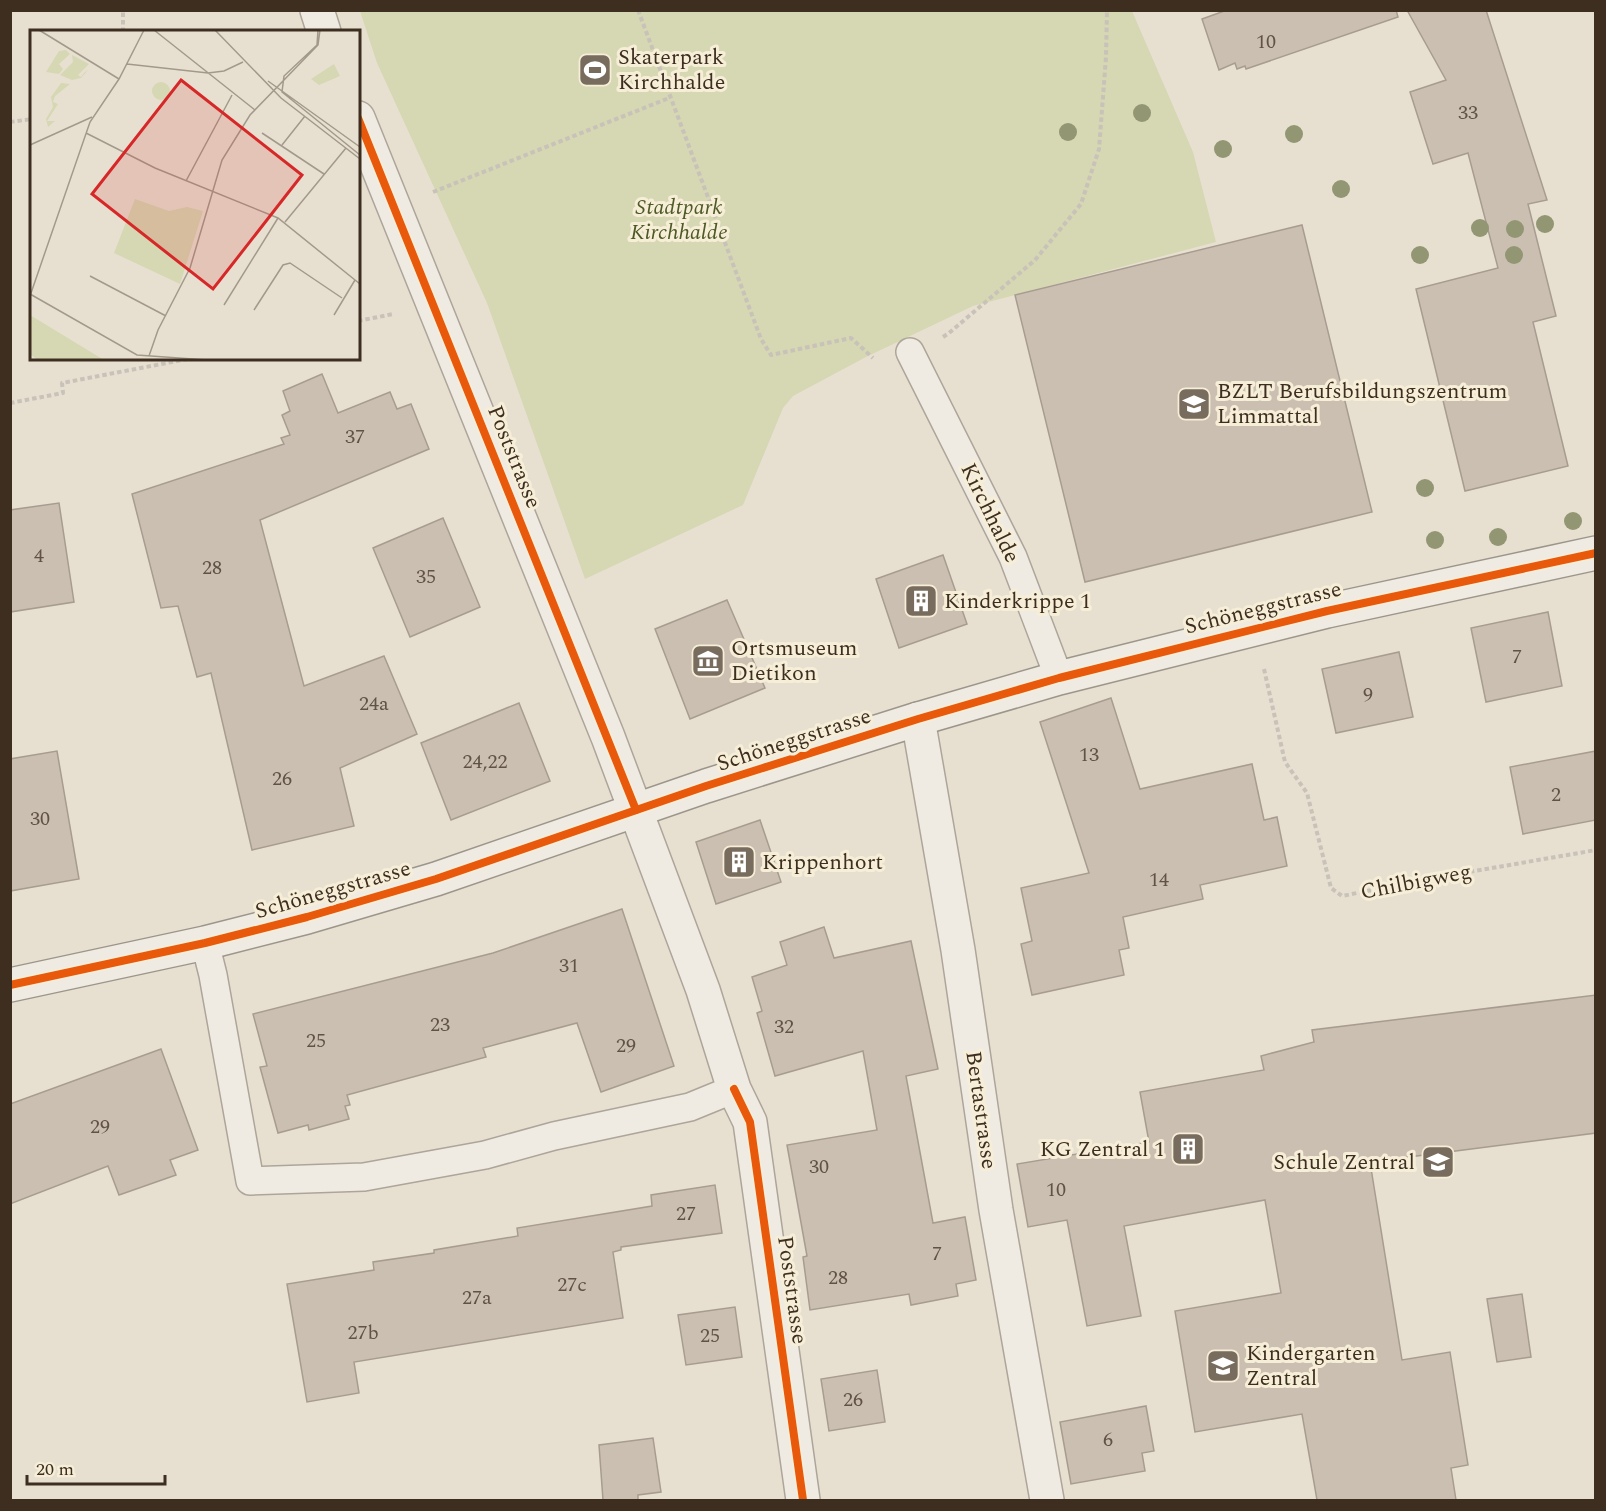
<svg xmlns="http://www.w3.org/2000/svg" width="1606" height="1511" viewBox="0 0 1606 1511" font-family="Spectral,serif">
<style>
.green{fill:#d6d7b3}
.building{fill:#cbbfb2;stroke:#a89c90;stroke-width:1.5}
.lines{fill:none;stroke-linecap:round;stroke-linejoin:round}
.lane-casing{stroke:#ada599;stroke-width:30}
.street-casing{stroke:#ada599;stroke-width:36}
.secondary-casing{stroke:#9c958a;stroke-width:36}
.path{stroke:#c8c2b9;stroke-width:4;stroke-dasharray:4.5 3;stroke-linecap:butt}
.lane{stroke:#efebe3;stroke-width:27}
.street{stroke:#efebe3;stroke-width:33}
.secondary{stroke:#efebe3;stroke-width:33}
.cycleway-casing{stroke:#f7eed8;stroke-width:11}
.cycleway{stroke:#e8590c;stroke-width:8}
.tree{fill:#929673}
.labels{text-anchor:middle;dominant-baseline:central;stroke-width:6;stroke-linejoin:round;paint-order:stroke}
.number-label{font-size:20px;fill:#605244}
.poi-label{font-size:22px;fill:#3d2e20;stroke:#f7eed8;text-anchor:start}
.park-label{font-size:22px;font-style:italic;fill:#4d5a26;stroke:#f7eed8}
.street-label{font-size:22px;fill:#3d2e20;stroke:#f7eed8}
.inset-road{fill:none;stroke:#a3998a;stroke-width:1.5}
.view{fill:#d62828;fill-opacity:0.15;stroke:#d62828;stroke-width:3}
.inset-edge{fill:none;stroke:#3d2e20;stroke-width:3}
</style>
<rect width="100%" height="100%" fill="#e7e0d1"/>
<!-- green -->
<polygon class="green" points="360,11 1132,11 1193,152 1216,242 973,306 866,357 793,396 783,408 743,505 585,579 487,303 377,63"/>
<!-- building -->
<g class="building">
<polygon points="1227,10 1396,10 1398,17 1246,69 1245,66 1237,69 1235,63 1219,70 1202,19"/>
<polygon points="1407,10 1486,10 1547,200 1528,204 1556,316 1533,322 1568,466 1465,491 1416,289 1498,268 1468,153 1433,164 1410,92 1446,80"/>
<polygon points="1302,225 1372,512 1085,582 1015,295"/>
<polygon points="322,374 338,413 390,392 397,409 411,404 429,449 260,520 304,686 384,656 417,734 340,768 354,826 252,850 211,673 197,677 178,606 161,608 132,494 284,444 281,438 290,435 282,415 290,411 283,391"/>
<polygon points="59,503 74,602 10,612 10,510"/>
<polygon points="443,518 480,607 410,637 373,548"/>
<polygon points="943,555 967,624 899,648 876,579"/>
<polygon points="727,600 765,688 690,719 655,629"/>
<polygon points="1548,612 1562,686 1486,702 1471,628"/>
<polygon points="1399,652 1413,717 1336,733 1322,669"/>
<polygon points="1111,698 1140,789 1252,764 1264,820 1277,817 1287,866 1200,885 1203,899 1123,917 1129,948 1119,950 1124,975 1032,995 1021,944 1032,941 1021,888 1089,873 1040,722"/>
<polygon points="519,703 550,781 451,820 421,743"/>
<polygon points="57,751 79,879 10,891 10,759"/>
<polygon points="1596,751 1596,820 1523,834 1510,767"/>
<polygon points="760,820 781,882 716,904 696,842"/>
<polygon points="622,909 674,1066 601,1092 577,1023 483,1048 486,1057 347,1095 350,1105 345,1106 349,1119 309,1130 308,1125 278,1133 260,1067 267,1066 253,1014 493,953"/>
<polygon points="824,927 834,958 911,941 938,1069 906,1076 933,1223 965,1217 976,1280 956,1284 958,1296 911,1305 909,1294 810,1310 803,1257 807,1256 787,1145 877,1130 863,1051 775,1076 757,1013 762,1011 752,977 787,965 780,942"/>
<polygon points="1596,995 1596,1133 1370,1162 1402,1360 1450,1352 1468,1465 1451,1468 1456,1500 1317,1500 1302,1414 1195,1432 1175,1311 1281,1293 1265,1200 1124,1226 1141,1316 1087,1326 1067,1220 1028,1227 1017,1164 1149,1142 1140,1092 1264,1070 1261,1056 1314,1042 1312,1030"/>
<polygon points="161,1049 198,1150 170,1160 176,1175 119,1195 108,1166 10,1204 10,1104"/>
<polygon points="715,1185 722,1233 621,1247 621,1250 613,1252 623,1318 354,1362 359,1393 307,1402 287,1284 374,1270 373,1262 434,1253 434,1250 518,1236 517,1228 652,1206 651,1195"/>
<polygon points="1522,1294 1531,1357 1497,1362 1487,1299"/>
<polygon points="735,1307 742,1357 686,1365 678,1315"/>
<polygon points="877,1370 885,1422 829,1431 821,1379"/>
<polygon points="1146,1406 1154,1451 1142,1453 1145,1471 1071,1484 1060,1422"/>
<polygon points="653,1438 661,1492 638,1495 638,1500 603,1500 599,1445"/>
</g>
<g class="lines">
<defs>
<g id="lane">
<polyline points="910,352 1013,557 1059,678"/>
<polyline points="205,943 213,975 250,1181 364,1177 485,1155 554,1136 690,1107 734,1089"/>
</g>
<g id="street">
<polyline points="317,10 324,32"/>
<polyline points="358,118 608,737 703,990 734,1089 750,1122 803,1500"/>
<polyline points="918,719 958,950 996,1210 1047,1500"/>
</g>
<polyline id="secondary" points="10,985 205,943 307,917 436,879 706,786 918,719 1059,678 1327,611 1596,553"/>
</defs>
<!-- lane casing -->
<use href="#lane" class="lane-casing"/>
<!-- street casing -->
<use href="#street" class="street-casing"/>
<!-- secondary casing -->
<use href="#secondary" class="secondary-casing"/>
<!-- path -->
<g class="path">
<polyline points="638,10 761,339 771,355 851,338 873,358"/>
<polyline points="123,32 123,10"/>
<polyline points="10,122 32,119"/>
<polyline points="433,192 669,98"/>
<polyline points="358,321 393,314"/>
<polyline points="943,337 949,333 1035,260 1081,204 1099,149 1106,57 1107,10"/>
<polyline points="10,403 63,393 62,383 193,358"/>
<polyline points="1264,669 1285,762 1307,793 1331,888 1342,896 1417,881 1596,850"/>
</g>
<!-- lane -->
<use href="#lane" class="lane"/>
<!-- street -->
<use href="#street" class="street"/>
<!-- secondary -->
<use href="#secondary" class="secondary"/>
<defs>
<g id="cycleway">
<polyline points="358,118 636,810"/>
<polyline points="10,985 205,943 307,917 436,879 706,786 918,719 1059,678 1327,611 1596,553"/>
<polyline points="734,1089 750,1122 803,1500"/>
</g>
</defs>
<!-- cycleway casing -->
<use href="#cycleway" class="cycleway-casing"/>
<!-- cycleway -->
<use href="#cycleway" class="cycleway"/>
</g>
<!-- trees -->
<g class="tree">
<circle cx="1142" cy="113" r="9"/>
<circle cx="1068" cy="132" r="9"/>
<circle cx="1294" cy="134" r="9"/>
<circle cx="1223" cy="149" r="9"/>
<circle cx="1341" cy="189" r="9"/>
<circle cx="1545" cy="224" r="9"/>
<circle cx="1480" cy="228" r="9"/>
<circle cx="1515" cy="229" r="9"/>
<circle cx="1420" cy="255" r="9"/>
<circle cx="1514" cy="255" r="9"/>
<circle cx="1425" cy="488" r="9"/>
<circle cx="1573" cy="521" r="9"/>
<circle cx="1498" cy="537" r="9"/>
<circle cx="1435" cy="540" r="9"/>
</g>
<!-- icons -->
<defs>
<symbol id="stadium-square" viewBox="-11 -11 22 22"><rect x="-9" y="-9" width="18" height="18" rx="4" fill="#786c5e" stroke="#f7eed8"/><path d="M0-5a6.5 5 0 1 0 0 10a6.5 5 0 1 0 0-10ZM-3.5-1.8h7v3.6h-7Z" fill="#fff"/></symbol>
<symbol id="school-square" viewBox="-11 -11 22 22"><rect x="-9" y="-9" width="18" height="18" rx="4" fill="#786c5e" stroke="#f7eed8"/><path d="M0-5L7-2L0 1L-7-2ZM-4 1L0 2.5L4 1V4Q0 6-4 4Z" fill="#fff"/></symbol>
<symbol id="building-square" viewBox="-11 -11 22 22"><rect x="-9" y="-9" width="18" height="18" rx="4" fill="#786c5e" stroke="#f7eed8"/><path d="M-4-6H4V6H1V3H-1V6H-4ZM-2.5-4.3h1.7v1.8h-1.7ZM.8-4.3h1.7v1.8H.8ZM-2.5-1h1.7V.8h-1.7ZM.8-1h1.7V.8H.8Z" fill="#fff"/></symbol>
<symbol id="museum-square" viewBox="-11 -11 22 22"><rect x="-9" y="-9" width="18" height="18" rx="4" fill="#786c5e" stroke="#f7eed8"/><path d="M0-6L6-3V-2H-6V-3ZM-5-1h2V3h-2ZM-1-1h2V3h-2ZM3-1h2V3H3ZM-6 4H6V6H-6Z" fill="#fff"/></symbol>
</defs>
<g fill-rule="evenodd">
<use href="#stadium-square" x="576" y="51" width="38" height="38"/>
<use href="#school-square" x="1175" y="385" width="38" height="38"/>
<use href="#building-square" x="902" y="582" width="38" height="38"/>
<use href="#museum-square" x="689" y="642" width="38" height="38"/>
<use href="#building-square" x="720" y="843" width="38" height="38"/>
<use href="#building-square" x="1169" y="1130" width="38" height="38"/>
<use href="#school-square" x="1419" y="1143" width="38" height="38"/>
<use href="#school-square" x="1204" y="1347" width="38" height="38"/>
</g>
<g class="labels">
<!-- number labels -->
<g class="number-label">
<text x="1266" y="42">10</text>
<text x="1468" y="113">33</text>
<text x="355" y="437">37</text>
<text x="39" y="556">4</text>
<text x="212" y="568">28</text>
<text x="426" y="577">35</text>
<text x="1517" y="657">7</text>
<text x="1368" y="695">9</text>
<text x="374" y="704">24a</text>
<text x="1089" y="755">13</text>
<text x="485" y="762">24,22</text>
<text x="282" y="779">26</text>
<text x="1556" y="795">2</text>
<text x="40" y="819">30</text>
<text x="1159" y="880">14</text>
<text x="569" y="966">31</text>
<text x="440" y="1025">23</text>
<text x="784" y="1027">32</text>
<text x="316" y="1041">25</text>
<text x="626" y="1046">29</text>
<text x="100" y="1127">29</text>
<text x="819" y="1167">30</text>
<text x="1056" y="1190">10</text>
<text x="686" y="1214">27</text>
<text x="937" y="1254">7</text>
<text x="838" y="1278">28</text>
<text x="572" y="1285">27c</text>
<text x="477" y="1298">27a</text>
<text x="363" y="1333">27b</text>
<text x="710" y="1336">25</text>
<text x="853" y="1400">26</text>
<text x="1108" y="1440">6</text>
</g>
<!-- poi labels -->
<g class="poi-label">
<text x="618" y="57">Skaterpark<tspan x="618" dy="25">Kirchhalde</tspan></text>
<text x="1217" y="391">BZLT Berufsbildungszentrum<tspan x="1217" dy="25">Limmattal</tspan></text>
<text x="944" y="601">Kinderkrippe 1</text>
<text x="731" y="648">Ortsmuseum<tspan x="731" dy="25">Dietikon</tspan></text>
<text x="762" y="862">Krippenhort</text>
<text x="1165" y="1149" text-anchor="end">KG Zentral 1</text>
<text x="1415" y="1162" text-anchor="end">Schule Zentral</text>
<text x="1246" y="1353">Kindergarten<tspan x="1246" dy="25">Zentral</tspan></text>
</g>
<!-- park labels -->
<g class="park-label">
<text x="679" y="207">Stadtpark<tspan x="679" dy="25">Kirchhalde</tspan></text>
</g>
<!-- street labels -->
<g class="street-label">
<text transform="translate(514 457) rotate(68)">Poststrasse</text>
<text transform="translate(990 513) rotate(64)">Kirchhalde</text>
<text transform="translate(1263 608) rotate(-14)">Schöneggstrasse</text>
<text transform="translate(794 740) rotate(-18)">Schöneggstrasse</text>
<text transform="translate(1416 882) rotate(-11)">Chilbigweg</text>
<text transform="translate(333 890) rotate(-16)">Schöneggstrasse</text>
<text transform="translate(981 1110) rotate(82)">Bertastrasse</text>
<text transform="translate(792 1290) rotate(82)">Poststrasse</text>
</g>
</g>
<!-- overview -->
<g transform="translate(30 30)">
<rect width="330" height="330" fill="#e7e0d1"/>
<path d="M36,20L40,24L29,34L33,39L29,44L16,42L29,21ZM42,25L59,34L48,45L51,47L55,42L58,40L51,48L42,50L30,45L43,32ZM304,34L310,46L289,55L281,49ZM122 61a9 9 0 1 1 18 0a9 9 0 1 1-18 0ZM31,53L40,54L25,66L23,72L28,74L17,91H25L18,97L16,89L23,77L21,67ZM105,169L139,181L157,177L173,181L150,254L84,223ZM0,285L74,330H8L0,324Z" fill="#d6d7b3"/>
<path class="inset-road" d="M9,0L89,49M124,0L225,80M185,0L251,68L330,129M288,0L287,15L254,46L252,62L330,125M97,34L178,43L194,41L213,32M238,51L330,117M56,103L125,138L248,188L330,254M232,103L294,144M0,115L62,87M252,115L275,86M156,151L202,65M255,192L316,118M60,246L136,286M0,264L107,325L177,330M0,266L60,92L89,49L114,0M194,275L248,188M224,280L253,235L260,233L312,268M304,285L325,250M119,326L128,300L160,238L192,130L220,85L288,15L290,0"/>
<path class="view" d="M151,50L272,145L183,259L62,164Z"/>
<rect width="330" height="330" class="inset-edge"/>
</g>
<!-- border -->
<rect width="1606" height="1511" fill="none" stroke="#3d2e20" stroke-width="24"/>
<!-- scale -->
<path d="M27 1475v9h138v-9" fill="none" stroke="#3d2e20" stroke-width="3"/>
<text x="36" y="1475" font-size="18" fill="#3d2e20" stroke="#f7eed8" stroke-width="4.5" paint-order="stroke">20 m</text>
</svg>
